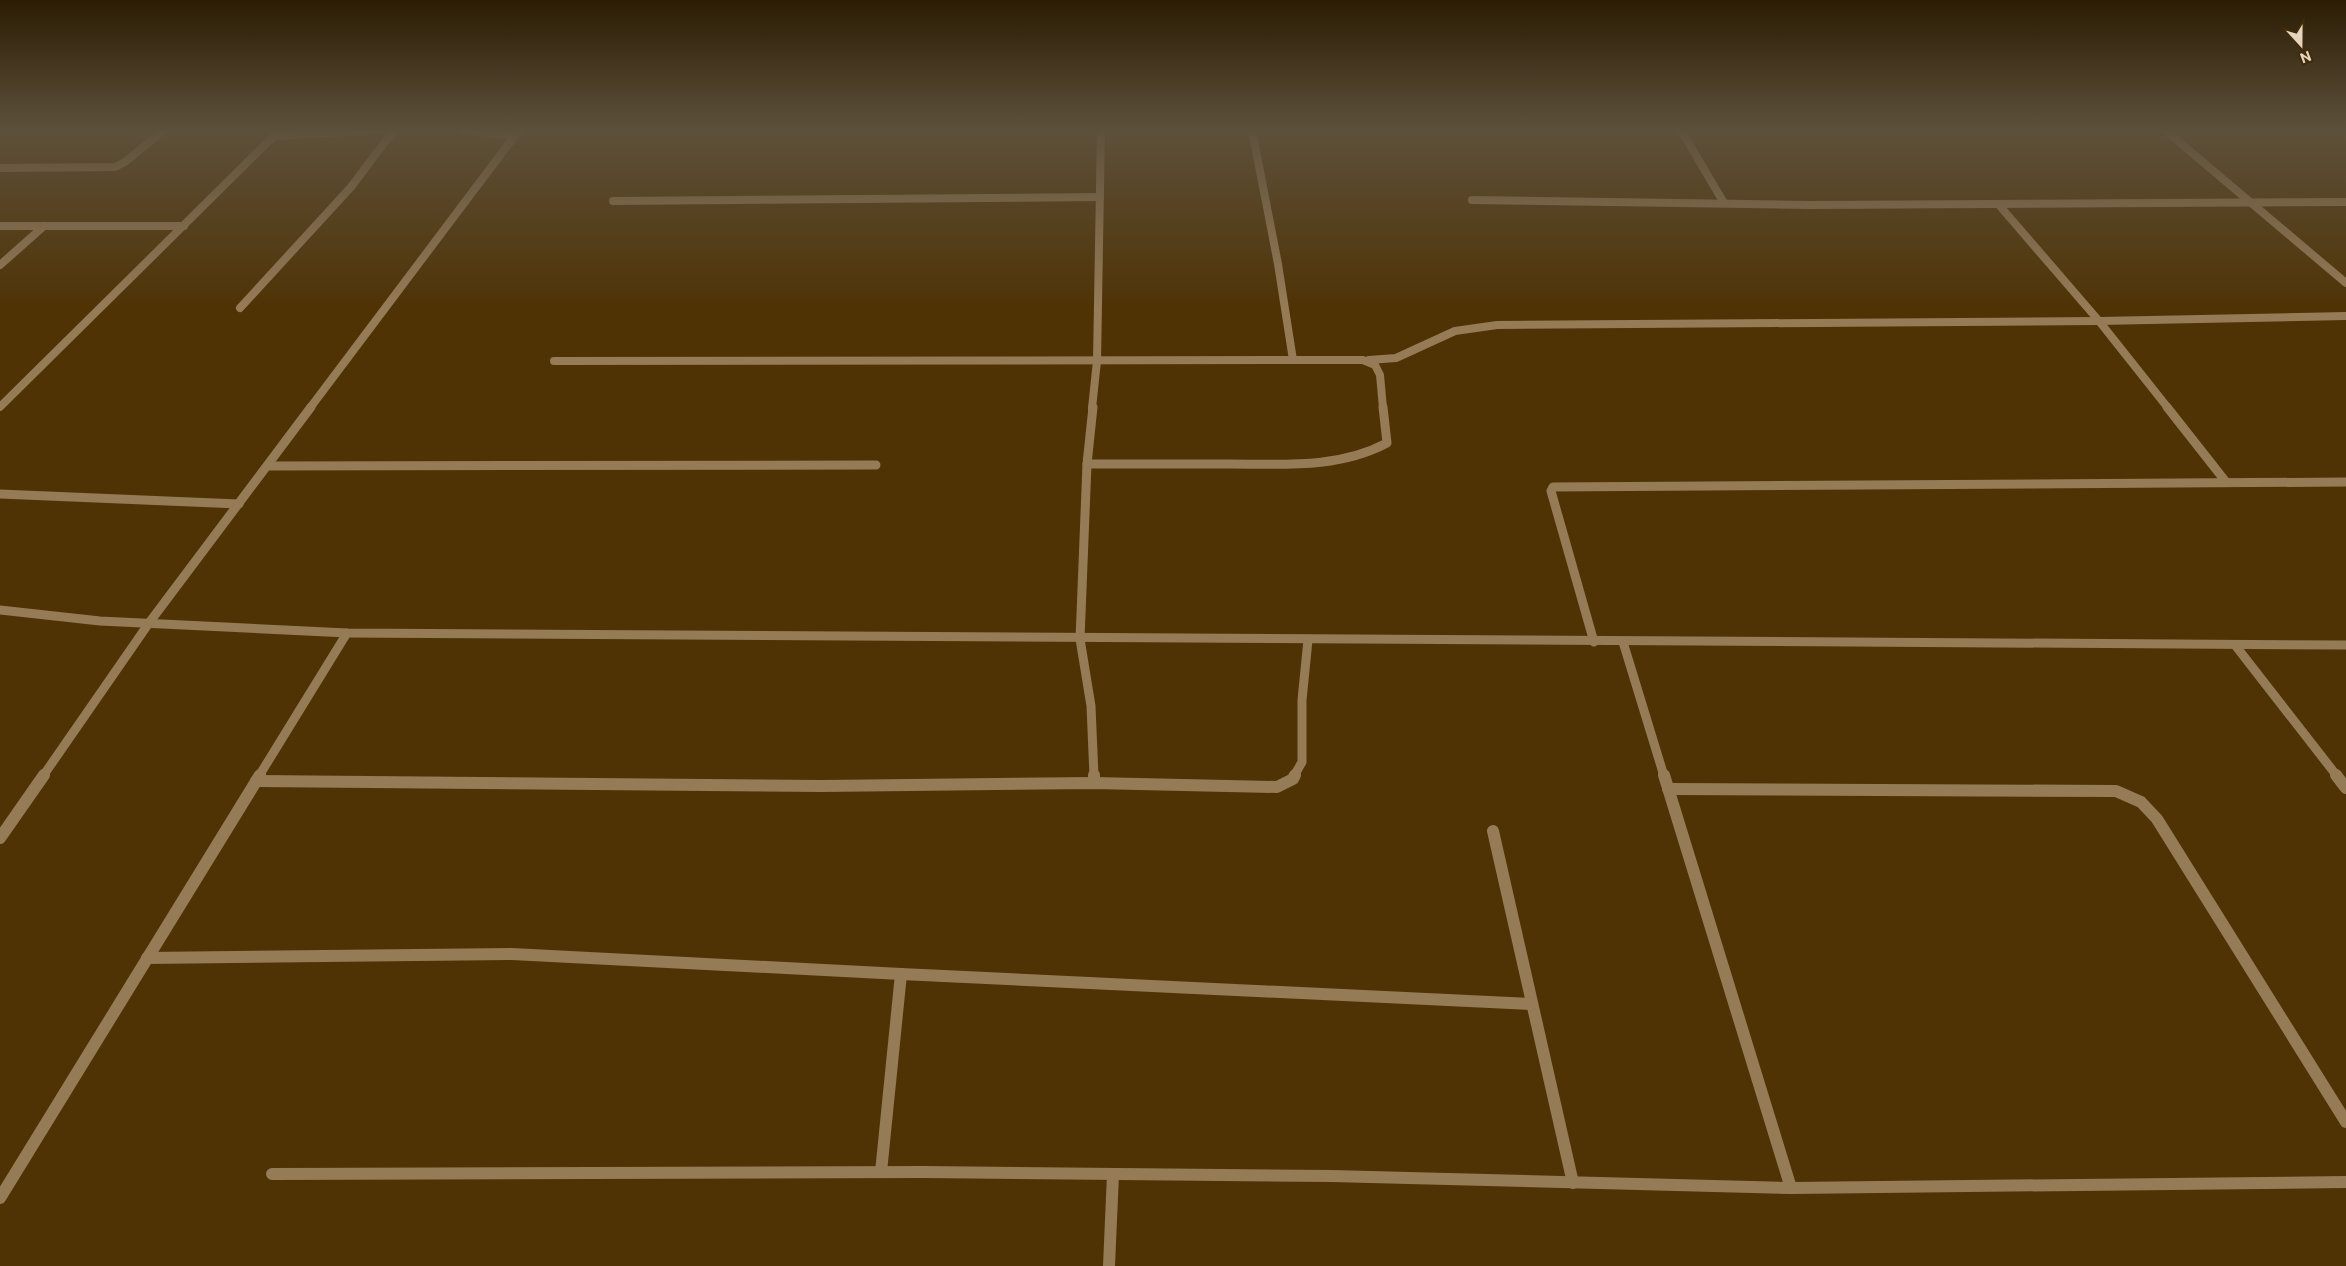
<svg xmlns="http://www.w3.org/2000/svg" width="2346" height="1266" viewBox="0 0 2346 1266" font-family="Commissioner,sans-serif">
<style>
.lines{fill:none;stroke-linecap:round;stroke-linejoin:round}
.minor-far2{stroke:#967b57;stroke-width:8}
.minor-far1{stroke:#967b57;stroke-width:9}
.minor{stroke:#967b57;stroke-width:12}
</style>
<rect width="100%" height="100%" fill="#4f3305"/>
<g class="lines">
<!-- minor-far2 -->
<g class="minor-far2">
<polyline points="463,130 515,136"/>
<polyline points="1252,130 1278,264 1293,360"/>
<polyline points="1681,130 1724,203"/>
<polyline points="2165,130 2346,283"/>
<polyline points="274,136 380,130"/>
<polyline points="0,168 115,167 125,162 164,130"/>
<polyline points="1472,200 1809,205 2346,202"/>
<polyline points="613,201 1100,197"/>
<polyline points="1999,205 2099,321 2168,408"/>
<polyline points="0,226 184,226"/>
<polyline points="0,265 44,226"/>
<polyline points="240,308 351,187 394,130"/>
<polyline points="1369,360 1396,358 1455,331 1497,325 2099,321 2346,316"/>
<polyline points="554,361 1363,360 1375,365 1380,375 1383,408"/>
<polyline points="0,407 280,130"/>
<polyline points="310,408 519,130"/>
<polyline points="1092,408 1097,361 1101,130"/>
</g>
<!-- minor-far1 -->
<g class="minor-far1">
<polyline points="1093,407 1087,464 1080,639 1091,706 1094,776"/>
<polyline points="2167,407 2226,482"/>
<path d="M1087,464C1134,464 1182,464 1229,464C1283,464 1338,469 1387,443L1383,407"/>
<polyline points="268,466 876,465"/>
<polyline points="0,494 239,504"/>
<polyline points="0,610 100,621 347,633 2346,645"/>
<polyline points="1594,642 1551,491 1553,487 2346,482"/>
<polyline points="1623,642 1664,776"/>
<polyline points="2235,645 2337,776"/>
<polyline points="43,776 149,623 311,407"/>
<polyline points="259,776 347,633"/>
<polyline points="1294,776 1302,762 1302,700 1308,640"/>
</g>
<!-- minor -->
<g class="minor">
<polyline points="1094,775 1094,783"/>
<polyline points="1664,775 1791,1188"/>
<polyline points="2336,775 2346,788"/>
<polyline points="256,781 822,786 1094,783 1277,787 1293,779 1295,775"/>
<polyline points="1668,789 2116,791 2141,802 2157,819 2346,1122"/>
<polyline points="1493,831 1573,1183"/>
<polyline points="0,838 44,775"/>
<polyline points="147,958 512,954 901,974 881,1172"/>
<polyline points="901,974 1532,1004"/>
<polyline points="272,1174 924,1172 1331,1176 1791,1188 2346,1182"/>
<polyline points="0,1198 260,775"/>
<polyline points="1109,1266 1113,1174"/>
</g>
</g>
<!-- sky -->
<linearGradient id="sky" x2="0" y2="1"><stop stop-color="#2b1c03"/><stop offset="0.42" stop-color="#5d503b"/><stop offset="1" stop-color="#5d503b" stop-opacity="0"/></linearGradient>
<rect width="2346" height="308" fill="url(#sky)"/>
<!-- north arrow -->
<g transform="translate(2301 45) rotate(159)" stroke="#402b0a" stroke-width="4" paint-order="stroke">
<path d="M0-4L9 19L0 12L-9 19Z" fill="#e5d4bf"/>
<text y="-8" font-size="14" font-weight="bold" text-anchor="middle" fill="#e5d4bf">N</text>
</g>
</svg>
